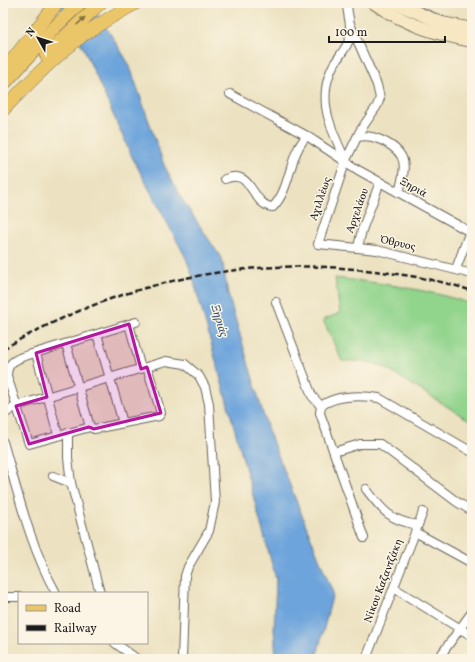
<svg xmlns="http://www.w3.org/2000/svg" width="475" height="662" viewBox="0 0 475 662" font-family="Vollkorn,serif">
<style>
.green{fill:#91d48c;stroke:#567854}
.water{fill:#6da4db;stroke:#44607c}
.lines{fill:none;stroke-linecap:round;stroke-linejoin:round}
.minor-casing{stroke:#656156;stroke-width:10}
.secondary-casing{stroke:#656156;stroke-width:14}
.primary-casing{stroke:#656156;stroke-width:14}
.minor{stroke:#fff;stroke-width:8}
.secondary{stroke:#f7e8c3;stroke-width:12}
.primary{stroke:#ebc669;stroke-width:13}
.rail{stroke:#1c1c1c;stroke-width:2.5;stroke-dasharray:6 3;stroke-linecap:butt}
.oneway{fill:#847142}
.marked{fill:#b5179e;fill-opacity:0.2;stroke:#b5179e;stroke-width:3;stroke-linejoin:round}
.labels{text-anchor:middle;dominant-baseline:central;stroke-width:3;stroke-linejoin:round;paint-order:stroke}
.street-label{font-size:11px;fill:#1c1c1c;stroke:#fcf5e5}
.water-label{font-size:12px;font-style:italic;fill:#405972;stroke:#fcf5e5}
</style>
<rect width="100%" height="100%" fill="#fcf5e5"/>
<filter id="ink" filterUnits="userSpaceOnUse"><feTurbulence type="fractalNoise" baseFrequency=".025" numOctaves="2"/><feDisplacementMap in="SourceGraphic" scale="8" xChannelSelector="R" yChannelSelector="G"/><feConvolveMatrix kernelMatrix="1 2 1 2 8 2 1 2 1" color-interpolation-filters="sRGB"/></filter>
<filter id="wash" filterUnits="userSpaceOnUse"><feTurbulence type="fractalNoise" baseFrequency=".012" numOctaves="4" result="noise"/><feDisplacementMap in="SourceGraphic" scale="16" xChannelSelector="R" yChannelSelector="G"/><feGaussianBlur stdDeviation="0.9" result="paint"/><feColorMatrix in="noise" values="0 0 0 0 0 0 0 0 0 0 0 0 0 0 0 0 0 1.4 0 .05"/><feComposite in="paint" operator="in"/></filter>
<g filter="url(#wash)">
<rect width="100%" height="100%" fill="#ece2c1"/>
<!-- green -->
<path class="green" d="M335,278C382,283 427,289 472,304L465,316V329L472,340V422L382,366L363,361H342L323,320L340,313Z"/>
<!-- water -->
<polygon class="water" points="57,3 91,3 129,64 164,165 183,201 222,259 228,294 268,430 333,593 316,659 276,659 274,629 276,579 191,271 185,256 132,157 83,47"/>
</g>
<g filter="url(#ink)">
<g class="lines">
<defs>
<g id="minor">
<polyline points="350,24 377,85 380,98 377,106 360,131 346,160 318,244 377,250 472,274"/>
<polyline points="230,94 307,136 358,170 472,233"/>
<path d="M358,137C368,135 375,137 385,142C410,155 405,169 399,193"/>
<path d="M345,159C331,129 316,100 333,66C338,57 348,47 350,37C352,26 347,14 347,3"/>
<path d="M225,179C253,167 251,206 273,207C292,187 288,155 307,136"/>
<polyline points="358,247 362,230 380,182"/>
<polyline points="456,269 470,231"/>
<polyline points="276,302 312,396 321,406"/>
<path d="M136,322L22,357C12,361 7,365 7,376L29,444L90,427L94,429L159,416L161,413L147,367"/>
<polyline points="129,324 141,369"/>
<polyline points="97,334 123,423"/>
<polyline points="66,344 90,427"/>
<polyline points="36,353 58,435"/>
<polyline points="3,415 16,406 166,361 185,364 199,376 205,387 209,404 215,502 209,531 188,567 185,576 182,659"/>
<polyline points="68,433 68,458 71,483 100,593"/>
<path d="M3,442C18,493 30,546 56,593"/>
<polyline points="334,452 360,444 380,444 457,502 472,511"/>
<polyline points="53,476 71,483"/>
<path d="M366,489C382,510 390,521 418,525"/>
<polyline points="415,532 472,563"/>
<path d="M364,538L320,413L321,406C335,395 361,395 379,398L472,452"/>
<polyline points="394,588 472,636"/>
<polyline points="3,597 19,597"/>
<polyline points="115,643 137,659"/>
<polyline points="366,659 423,512"/>
<polyline points="438,659 472,612"/>
</g>
<g id="secondary">
<path d="M374,3C404,24 436,34 472,41"/>
<polyline points="395,3 442,23 472,29"/>
</g>
<g id="primary">
<polyline points="46,55 100,3"/>
<polyline points="3,72 57,3"/>
<polyline points="3,85 56,26 80,3"/>
<path d="M3,110C28,83 54,57 83,35C100,23 118,13 136,3"/>
</g>
</defs>
<!-- minor casing -->
<use href="#minor" class="minor-casing"/>
<!-- secondary casing -->
<use href="#secondary" class="secondary-casing"/>
<!-- primary casing -->
<use href="#primary" class="primary-casing"/>
<!-- minor -->
<use href="#minor" class="minor"/>
<!-- secondary -->
<use href="#secondary" class="secondary"/>
<!-- primary -->
<use href="#primary" class="primary"/>
<!-- rail -->
<path class="rail" d="M3,349C117,282 243,255 374,271C407,275 441,280 472,291"/>
</g>
<!-- one-way arrows -->
<defs><path id="oneway-solid" d="M-6-.8H1V-3.2L6.5 0L1 3.2V.8H-6Z"/></defs>
<use class="oneway" href="#oneway-solid" transform="translate(81 21) rotate(-44)"/>
</g>
<!-- marked area -->
<path class="marked" d="M129,324L141,369L147,367L161,413L94,429L89,427L29,444L16,406L47,397L36,353Z"/>
<g class="labels">
<!-- street labels -->
<g class="street-label">
<text transform="translate(413 188) rotate(29)">Ξηριά</text>
<text transform="translate(321 199) rotate(-71)">Αχιλλέως</text>
<text transform="translate(358 211) rotate(-70)">Αρχελάου</text>
<text transform="translate(398 244) rotate(13)">Όθρυος</text>
<text transform="translate(384 581) rotate(-69)">Νίκου Καζαντζάκη</text>
</g>
<!-- water labels -->
<g class="water-label">
<text transform="translate(219 321) rotate(73)">Ξηριάς</text>
</g>
</g>
<!-- margin -->
<rect width="475" height="662" fill="none" stroke="#fcf5e5" stroke-width="16"/>
<!-- legend -->
<rect x="18" y="592" width="130" height="52" fill="#fcf5e5" stroke="#a29e95"/>
<rect x="26" y="605" width="20" height="6" fill="#ebc669" stroke="#a29e95"/>
<text x="54" y="612" font-size="12" fill="#1c1c1c">Road</text>
<rect x="26" y="625" width="20" height="6" fill="#1c1c1c" stroke="#a29e95"/>
<text x="54" y="632" font-size="12" fill="#1c1c1c">Railway</text>
<!-- north arrow -->
<g transform="translate(38 38) rotate(309)" stroke="#fcf5e5" stroke-width="3" paint-order="stroke">
<path d="M0-3L7 15L0 10L-7 15Z" fill="#1c1c1c"/>
<text y="-6" font-size="11" font-weight="bold" text-anchor="middle" fill="#1c1c1c">N</text>
</g>
<!-- scale -->
<path d="M329 36v6h116v-6" fill="none" stroke="#1c1c1c" stroke-width="2"/>
<text x="335" y="36" font-size="12" fill="#1c1c1c" stroke="#fcf5e5" stroke-width="3" paint-order="stroke">100 m</text>
</svg>
